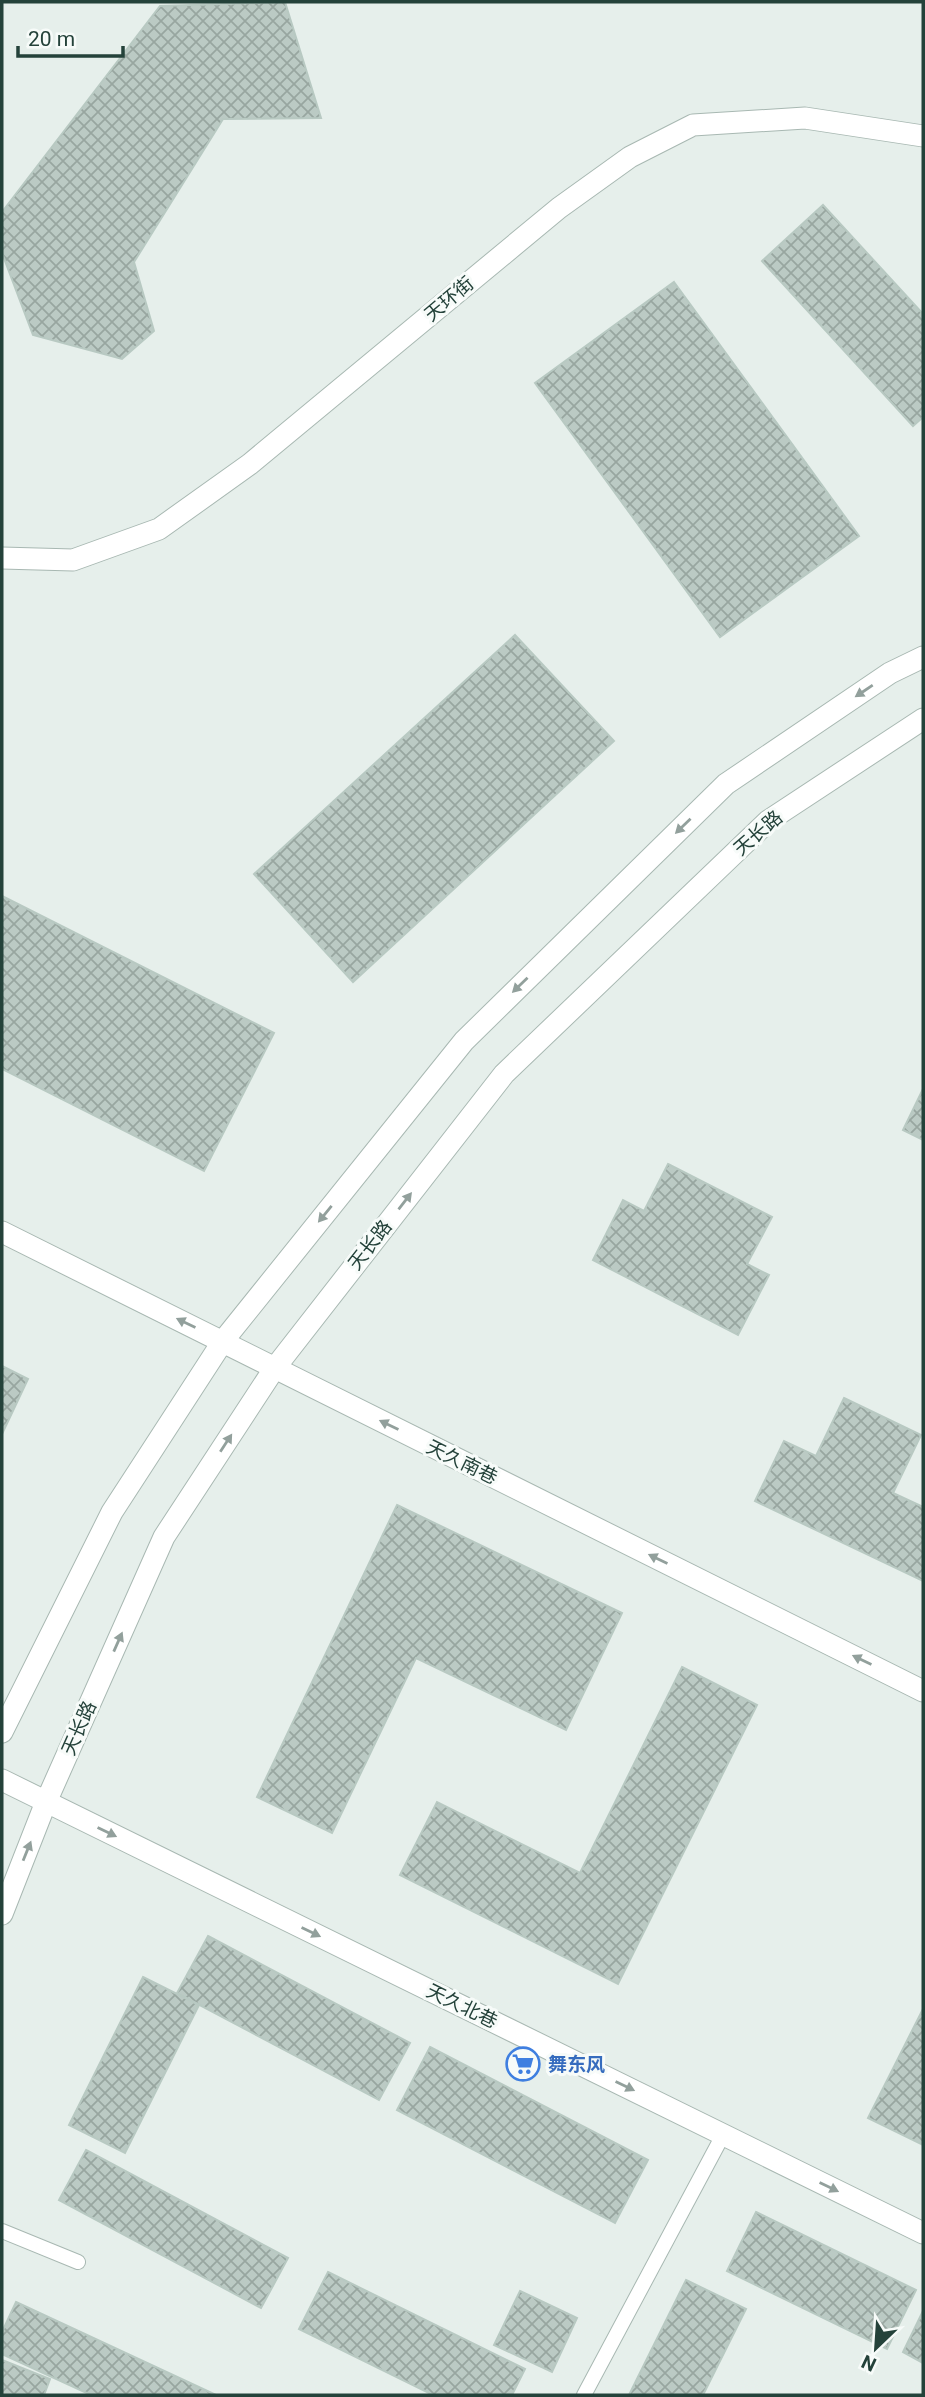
<svg xmlns="http://www.w3.org/2000/svg" width="925" height="2397" viewBox="0 0 925 2397" font-family="Roboto,'Noto Sans SC',sans-serif">
<style>
.building{fill:url(#building-cross-hatch);stroke:#b8c9c2;stroke-width:2}
.lines{fill:none;stroke-linecap:round;stroke-linejoin:round}
.service-casing{stroke:#a8b8b2;stroke-width:16}
.minor-casing{stroke:#a8b8b2;stroke-width:23}
.tertiary-casing{stroke:#a8b8b2;stroke-width:23}
.service{stroke:#fff;stroke-width:14}
.minor{stroke:#fff;stroke-width:21}
.tertiary{stroke:#fff;stroke-width:21}
.oneway{fill:#92a09c}
.labels{text-anchor:middle;dominant-baseline:central;stroke-width:6;stroke-linejoin:round;paint-order:stroke}
.street-label{font-size:19px;fill:#24423a;stroke:#f7fbf9}
.shop-label{font-size:19px;font-weight:bold;fill:#366cbe;stroke:#f7fbf9;text-anchor:start}
</style>
<defs>
<pattern id="building-cross-hatch" width="8" height="8" patternUnits="userSpaceOnUse" patternTransform="scale(1.75)"><rect width="8" height="8" fill="#bbcac4"/><path d="M0 0l8 8M0 8l8-8" fill="none" stroke="#98a6a0"/></pattern>
</defs>
<rect width="100%" height="100%" fill="#e6efeb"/>
<!-- building -->
<g class="building">
<polygon points="285,2 321,118 223,119 134,262 154,331 122,359 33,335 2,253 2,212 160,6"/>
<polygon points="823,205 923,314 923,417 913,426 762,261"/>
<polygon points="674,282 859,536 720,637 535,383"/>
<polygon points="515,635 614,741 353,982 254,874"/>
<polygon points="2,896 274,1033 204,1171 2,1069"/>
<polygon points="923,1089 923,1140 903,1130"/>
<polygon points="668,1164 772,1217 747,1264 769,1275 738,1335 593,1260 623,1200 644,1211"/>
<polygon points="2,1366 28,1379 2,1434"/>
<polygon points="844,1398 921,1435 893,1493 923,1507 923,1581 755,1501 784,1441 816,1456"/>
<polygon points="397,1505 622,1613 566,1730 416,1658 332,1833 257,1797"/>
<polygon points="682,1667 757,1705 618,1984 400,1875 437,1802 580,1873"/>
<polygon points="208,1936 410,2043 379,2100 177,1993"/>
<polygon points="143,1977 199,2005 125,2153 69,2125"/>
<polygon points="923,2009 923,2145 868,2118"/>
<polygon points="430,2047 648,2160 615,2223 397,2110"/>
<polygon points="86,2150 288,2258 261,2308 59,2200"/>
<polygon points="756,2212 916,2290 887,2349 727,2271"/>
<polygon points="328,2272 525,2369 512,2395 433,2395 299,2329"/>
<polygon points="686,2280 746,2309 703,2395 629,2395"/>
<polygon points="520,2291 577,2318 552,2372 494,2345"/>
<polygon points="16,2302 216,2395 91,2395 2,2354 2,2332"/>
<polygon points="923,2311 923,2363 903,2352"/>
<polygon points="2,2360 50,2379 44,2395 2,2395"/>
</g>
<g class="lines">
<defs>
<g id="service">
<polyline points="2,2231 78,2262"/>
<polyline points="584,2395 723,2135"/>
</g>
<g id="minor">
<polyline points="2,1232 923,1691"/>
<polyline points="2,1780 923,2233"/>
</g>
<g id="tertiary">
<polyline points="2,558 73,560 159,529 250,464 559,208 630,157 693,125 805,118 923,136"/>
<polyline points="2,1732 112,1512 223,1341 464,1041 726,784 890,673 923,657"/>
<polyline points="2,1914 46,1802 164,1537 274,1369 504,1074 768,821 923,719"/>
</g>
</defs>
<!-- service casing -->
<use href="#service" class="service-casing"/>
<!-- minor casing -->
<use href="#minor" class="minor-casing"/>
<!-- tertiary casing -->
<use href="#tertiary" class="tertiary-casing"/>
<!-- service -->
<use href="#service" class="service"/>
<!-- minor -->
<use href="#minor" class="minor"/>
<!-- tertiary -->
<use href="#tertiary" class="tertiary"/>
</g>
<!-- one-way arrows -->
<defs><path id="oneway-solid" d="M-6-.8H1V-3.2L6.5 0L1 3.2V.8H-6Z" transform="scale(1.75)"/></defs>
<g class="oneway">
<use href="#oneway-solid" transform="translate(864 691) rotate(146)"/>
<use href="#oneway-solid" transform="translate(683 826) rotate(136)"/>
<use href="#oneway-solid" transform="translate(520 985) rotate(136)"/>
<use href="#oneway-solid" transform="translate(405 1201) rotate(-52)"/>
<use href="#oneway-solid" transform="translate(325 1214) rotate(129)"/>
<use href="#oneway-solid" transform="translate(186 1323) rotate(-154)"/>
<use href="#oneway-solid" transform="translate(389 1425) rotate(-154)"/>
<use href="#oneway-solid" transform="translate(226 1443) rotate(-57)"/>
<use href="#oneway-solid" transform="translate(658 1559) rotate(-154)"/>
<use href="#oneway-solid" transform="translate(118 1642) rotate(-66)"/>
<use href="#oneway-solid" transform="translate(862 1660) rotate(-154)"/>
<use href="#oneway-solid" transform="translate(107 1832) rotate(26)"/>
<use href="#oneway-solid" transform="translate(27 1851) rotate(-68)"/>
<use href="#oneway-solid" transform="translate(311 1932) rotate(26)"/>
<use href="#oneway-solid" transform="translate(625 2086) rotate(26)"/>
<use href="#oneway-solid" transform="translate(829 2187) rotate(26)"/>
</g>
<!-- icons -->
<defs>
<symbol id="supermarket-ring" viewBox="-11 -11 22 22"><circle r="9.5" fill="#f7fbf9" stroke="#3f7fe0" stroke-width="1.5"/><path d="M-6-5.5h2.5l.6 2H6L4.5 2H-2.5L-4.4-4H-6ZM-1.5 3.2a1.3 1.3 0 1 0 .1 0ZM3 3.2a1.3 1.3 0 1 0 .1 0Z" fill="#3f7fe0"/></symbol>
</defs>
<g fill-rule="evenodd">
<use href="#supermarket-ring" x="504" y="2045" width="38" height="38"/>
</g>
<g class="labels">
<!-- street labels -->
<g class="street-label">
<text transform="translate(449 299) rotate(-40)">天环街</text>
<text transform="translate(758 833) rotate(-41)">天长路</text>
<text transform="translate(370 1245) rotate(-52)">天长路</text>
<text transform="translate(462 1462) rotate(26)">天久南巷</text>
<text transform="translate(79 1728) rotate(-66)">天长路</text>
<text transform="translate(462 2006) rotate(26)">天久北巷</text>
</g>
<!-- shop labels -->
<g class="shop-label">
<text x="548" y="2064">舞东风</text>
</g>
</g>
<!-- border -->
<rect width="925" height="2397" fill="none" stroke="#24423a" stroke-width="7"/>
<!-- north arrow -->
<g transform="translate(876 2348) rotate(205)" stroke="#f7fbf9" stroke-width="5" paint-order="stroke">
<path d="M0-5L12 26L0 18L-12 26Z" fill="#24423a"/>
<text y="-10" font-size="19" font-weight="bold" text-anchor="middle" fill="#24423a">N</text>
</g>
<!-- scale -->
<path d="M18 46v10h105v-10" fill="none" stroke="#24423a" stroke-width="3.5"/>
<text x="28" y="46" font-size="21" fill="#24423a" stroke="#f7fbf9" stroke-width="5" paint-order="stroke">20 m</text>
</svg>
